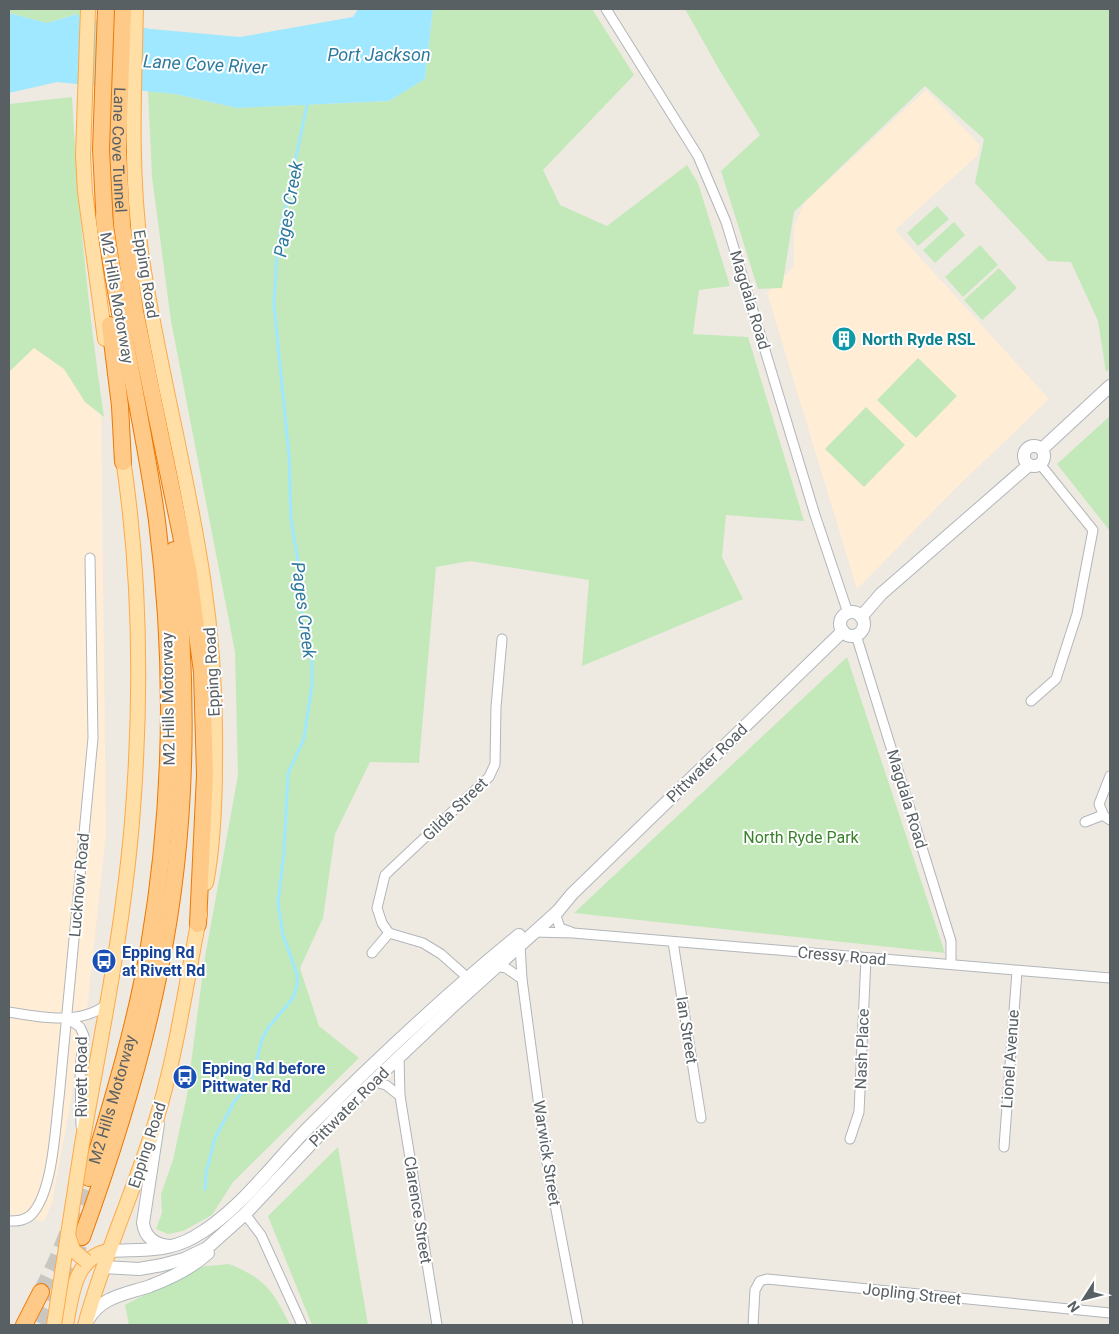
<svg xmlns="http://www.w3.org/2000/svg" width="1119" height="1334" viewBox="0 0 1119 1334" font-family="Roboto,sans-serif">
<style>
.commercial{fill:#ffedd5}
.green{fill:#c3e9ba}
.water{fill:#a0e8ff}
.lines{fill:none;stroke-linecap:round;stroke-linejoin:round}
.stream{stroke:#a0e8ff;stroke-width:3}
.highway-tunnel{stroke:#c9c7c2;stroke-width:16;stroke-dasharray:16 8;stroke-linecap:butt}
.street-casing{stroke:#b2b6ba;stroke-width:11}
.secondary-casing{stroke:#b0b7bb;stroke-width:14}
.primary-casing{stroke:#ffa949;stroke-width:16}
.highway-casing{stroke:#ef7700;stroke-width:18}
.street{stroke:#fff;stroke-width:9}
.secondary{stroke:#fff;stroke-width:12}
.primary{stroke:#ffdfa5;stroke-width:14}
.highway{stroke:#ffca87;stroke-width:16}
.primary-bridge-casing{stroke:#ffa949;stroke-width:16;stroke-linecap:butt}
.primary-bridge{stroke:#ffdfa5;stroke-width:14}
.labels{text-anchor:middle;dominant-baseline:central;stroke-width:4;stroke-linejoin:round;paint-order:stroke}
.street-label{font-size:16px;fill:#596064;stroke:#fff}
.culture-label{font-size:16px;font-weight:bold;fill:#0d838f;stroke:#fff;text-anchor:start}
.park-label{font-size:16px;fill:#38822b;stroke:#fff}
.transit-label{font-size:16px;font-weight:bold;fill:#164399;stroke:#fff;text-anchor:start}
.water-label{font-size:18px;font-style:italic;fill:#2e7a9f;stroke:#fff}
</style>
<rect width="100%" height="100%" fill="#eee9e1"/>
<!-- commercial -->
<g class="commercial">
<polygon points="926,90 980,145 977,156 895,230 1049,399 956,488 857,589 767,293 794,266 794,227 804,203"/>
<polygon points="9,297 101,391 106,834 86,1020 52,1203 44,1221 9,1218"/>
</g>
<!-- green -->
<g class="green">
<polygon points="9,9 81,9 81,18 76,14 47,23 9,13"/>
<polygon points="433,9 592,9 634,75 543,170 560,205 607,226 687,165 698,183 730,286 699,290 693,334 748,337 804,521 726,515 722,557 743,599 582,666 589,580 470,561 436,567 419,763 370,762 335,834 323,918 300,968 319,1026 359,1058 233,1182 212,1215 183,1231 168,1234 156,1229 162,1213 161,1194 173,1160 187,1095 204,963 238,775 235,652 171,321 152,177 148,90 175,94 237,108 301,105 389,101 425,79"/>
<polygon points="685,9 1110,9 1110,368 1106,372 1098,321 1071,262 1048,261 975,183 984,139 925,86 794,212 782,288 758,289 721,171 760,135 720,71"/>
<path d="M72,97C78,205 88,311 104,417L85,402L64,369L34,348L9,372V104Z"/>
<polygon points="937,206 949,219 918,246 907,233"/>
<polygon points="954,222 965,235 935,263 923,250"/>
<polygon points="980,245 998,265 963,297 945,277"/>
<polygon points="999,268 1017,288 982,320 964,300"/>
<polygon points="918,358 957,396 916,438 877,400"/>
<polygon points="866,407 905,445 864,487 825,449"/>
<polygon points="1110,416 1110,531 1057,464"/>
<polygon points="847,657 945,953 574,913"/>
<polygon points="338,1147 368,1325 312,1325 268,1216"/>
<path d="M229,1264C266,1279 273,1291 290,1325H129L125,1305L198,1267Z"/>
</g>
<!-- water -->
<polygon class="water" points="358,9 433,9 425,79 389,101 237,108 175,94 57,82 9,93 9,13 47,23 77,14 81,18 151,29 240,37 353,17"/>
<g class="lines">
<!-- stream -->
<polyline class="stream" points="205,1189 206,1173 215,1138 234,1102 251,1082 262,1039 268,1028 293,998 297,986 297,974 283,935 278,903 284,852 288,774 304,738 312,685 312,661 302,626 299,568 291,519 289,455 274,305 277,254 281,227 308,101"/>
<!-- highway-tunnel -->
<g class="highway-tunnel">
<polyline points="41,1292 57,1259 89,1178"/>
<polyline points="43,1325 66,1281 82,1237"/>
</g>
<defs>
<g id="street">
<polyline points="606,9 698,156 726,222 815,515 848,613"/>
<polyline points="856,635 951,941 951,964"/>
<polyline points="1031,701 1056,679 1077,614 1093,530 1040,464"/>
<polyline points="1110,776 1099,804 1104,816 1110,820"/>
<polyline points="1085,822 1103,815"/>
<polyline points="558,911 556,916 560,928 571,932"/>
<polyline points="534,932 573,933 1110,978"/>
<polyline points="673,942 701,1118"/>
<polyline points="520,945 522,979 545,1152 578,1325"/>
<polyline points="372,953 389,933"/>
<polyline points="496,966 506,968 522,979"/>
<polyline points="473,977 468,978 441,954 423,943 389,933 382,923 377,908 385,875 489,777 495,764 496,707 502,639"/>
<path d="M9,1012C39,1017 81,1026 107,1004"/>
<polyline points="67,1018 80,1027 84,1036 80,1068 81,1126"/>
<polyline points="399,1057 400,1096 437,1325"/>
<polyline points="374,1082 386,1085 400,1096"/>
<polyline points="850,1139 859,1112 866,958"/>
<polyline points="1004,1147 1017,971"/>
<polyline points="245,1214 261,1235 302,1325"/>
<path d="M9,1221C17,1221 24,1221 31,1215C53,1193 55,1129 59,1098L93,738L90,558"/>
<polyline points="753,1325 755,1290 760,1281 767,1279 1110,1313"/>
</g>
<g id="secondary">
<circle cx="1034" cy="456" r="10"/>
<polyline points="1042,449 1110,386"/>
<circle cx="852" cy="624" r="12"/>
<polyline points="861,617 881,594 1029,465"/>
<path d="M158,1124L143,1223C145,1238 156,1245 170,1246"/>
<path d="M109,1251C140,1249 166,1253 194,1237C239,1212 272,1164 309,1127C376,1060 445,995 519,935"/>
<polyline points="103,1267 139,1269 162,1265 184,1259 207,1248 245,1214 340,1113 454,1005 558,911 572,894 843,631"/>
<path d="M88,1320C101,1296 127,1294 150,1286C171,1278 192,1268 208,1253"/>
</g>
<g id="primary">
<polyline points="88,9 83,155 85,192 105,339"/>
<path d="M136,9C134,90 130,171 141,252C157,362 187,469 203,578C212,638 216,699 215,759C215,800 214,843 206,883"/>
<path d="M82,1144C101,1037 123,930 132,822C142,699 141,574 122,452"/>
<path d="M66,1325C72,1296 74,1257 109,1251"/>
<path d="M85,1325C105,1251 139,1181 160,1107C178,1044 187,978 200,914"/>
</g>
<g id="highway">
<path id="s1" d="M123,9L118,150L122,225L135,311L189,574L202,672L205,775L198,924"/>
<polyline points="105,228 101,149 106,9"/>
<polyline points="110,325 120,406 123,462"/>
<path id="s2" d="M89,1178C112,1102 136,1024 149,946C173,805 175,663 157,521C143,419 118,319 104,217"/>
<path d="M82,1237C114,1149 142,1060 160,968C188,831 189,688 174,550"/>
<polyline points="24,1325 41,1292"/>
</g>
</defs>
<!-- street casing -->
<use href="#street" class="street-casing"/>
<!-- secondary casing -->
<use href="#secondary" class="secondary-casing"/>
<!-- primary casing -->
<use href="#primary" class="primary-casing"/>
<!-- highway casing -->
<use href="#highway" class="highway-casing"/>
<!-- street -->
<use href="#street" class="street"/>
<!-- secondary -->
<use href="#secondary" class="secondary"/>
<!-- primary -->
<use href="#primary" class="primary"/>
<!-- highway -->
<use href="#highway" class="highway"/>
<defs>
<g id="primary-bridge">
<polyline points="68,1235 73,1250 86,1261"/>
<polyline points="54,1325 82,1144"/>
</g>
</defs>
<!-- primary-bridge casing -->
<use href="#primary-bridge" class="primary-bridge-casing"/>
<!-- primary-bridge -->
<use href="#primary-bridge" class="primary-bridge"/>
</g>
<!-- icons -->
<defs>
<symbol id="building-disc" viewBox="-11 -11 22 22"><circle r="9.5" fill="#0f9aa8" stroke="#fff"/><path d="M-4-6H4V6H1V3H-1V6H-4ZM-2.5-4.3h1.7v1.8h-1.7ZM.8-4.3h1.7v1.8H.8ZM-2.5-1h1.7V.8h-1.7ZM.8-1h1.7V.8H.8Z" fill="#fff"/></symbol>
<symbol id="bus-disc" viewBox="-11 -11 22 22"><circle r="9.5" fill="#1a4fb4" stroke="#fff"/><path d="M-5-6H5V4H4V6H2V4H-2V6H-4V4H-5ZM-3.5-4V0h7V-4ZM-3.5 1.2v1.5H-2V1.2ZM2 1.2v1.5H3.5V1.2Z" fill="#fff"/></symbol>
</defs>
<g fill-rule="evenodd">
<use href="#building-disc" x="830" y="325" width="28" height="28"/>
<use href="#bus-disc" x="90" y="947" width="28" height="28"/>
<use href="#bus-disc" x="171" y="1063" width="28" height="28"/>
</g>
<g class="labels">
<!-- street labels -->
<g class="street-label">
<text stroke="none"><textPath href="#s1" startOffset="141">Lane Cove Tunnel</textPath></text>
<text transform="translate(146 274) rotate(81)">Epping Road</text>
<text transform="translate(117 298) rotate(80)">M2 Hills Motorway</text>
<text transform="translate(750 300) rotate(73)">Magdala Road</text>
<text transform="translate(212 672) rotate(-93)">Epping Road</text>
<text transform="translate(168 699) rotate(-91)">M2 Hills Motorway</text>
<text transform="translate(707 763) rotate(-44)">Pittwater Road</text>
<text transform="translate(907 799) rotate(73)">Magdala Road</text>
<text transform="translate(455 809) rotate(-44)">Gilda Street</text>
<text transform="translate(79 885) rotate(-85)">Lucknow Road</text>
<text transform="translate(842 956) rotate(5)">Cressy Road</text>
<text transform="translate(687 1030) rotate(81)">Ian Street</text>
<text transform="translate(862 1049) rotate(-88)">Nash Place</text>
<text transform="translate(1010 1059) rotate(-86)">Lionel Avenue</text>
<text transform="translate(81 1077) rotate(-90)">Rivett Road</text>
<text stroke="none"><textPath href="#s2" startOffset="82">M2 Hills Motorway</textPath></text>
<text transform="translate(349 1107) rotate(-45)">Pittwater Road</text>
<text transform="translate(147 1145) rotate(-72)">Epping Road</text>
<text transform="translate(547 1153) rotate(81)">Warwick Street</text>
<text transform="translate(418 1210) rotate(81)">Clarence Street</text>
<text transform="translate(912 1294) rotate(6)">Jopling Street</text>
</g>
<!-- culture labels -->
<g class="culture-label">
<text x="862" y="339">North Ryde RSL</text>
</g>
<!-- park labels -->
<g class="park-label">
<text x="801" y="837">North Ryde Park</text>
</g>
<!-- transit labels -->
<g class="transit-label">
<text x="122" y="952">Epping Rd<tspan x="122" dy="18">at Rivett Rd</tspan></text>
<text x="202" y="1068">Epping Rd before<tspan x="202" dy="18">Pittwater Rd</tspan></text>
</g>
<!-- water labels -->
<g class="water-label">
<text x="379" y="54">Port Jackson</text>
<text transform="translate(205 64) rotate(3)">Lane Cove River</text>
<text transform="translate(288 209) rotate(-80)">Pages Creek</text>
<text transform="translate(304 610) rotate(83)">Pages Creek</text>
</g>
</g>
<!-- border -->
<rect width="1119" height="1334" fill="none" stroke="#596064" stroke-width="20"/>
<!-- north arrow -->
<g transform="translate(1084 1299) rotate(234)" stroke="#ffffff" stroke-width="4" paint-order="stroke">
<path d="M0-4L9 19L0 12L-9 19Z" fill="#596064"/>
<text y="-8" font-size="14" font-weight="bold" text-anchor="middle" fill="#596064">N</text>
</g>
</svg>
